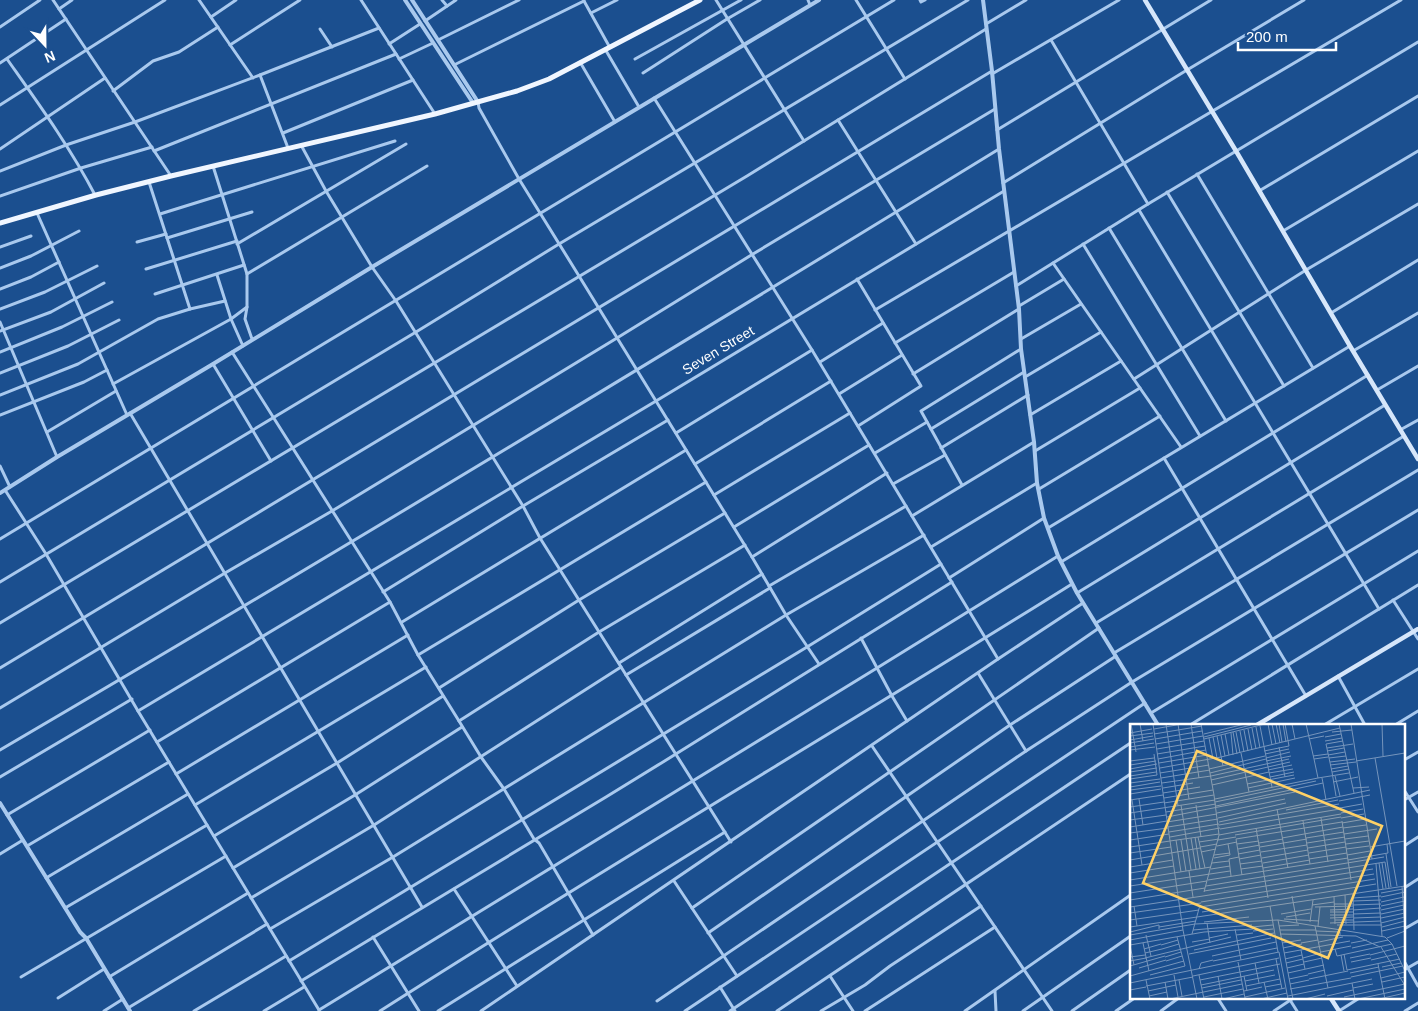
<svg xmlns="http://www.w3.org/2000/svg" width="1418" height="1011" viewBox="0 0 1418 1011" font-family="Helvetica,sans-serif">
<style>
.lines{fill:none;stroke-linecap:round;stroke-linejoin:round}
.minor{stroke:#a9c9ee;stroke-width:3}
.tertiary{stroke:#a9c9ee;stroke-width:4}
.secondary{stroke:#d6e6fa;stroke-width:4.5}
.primary{stroke:#f0f6ff;stroke-width:5}
.labels{text-anchor:middle;dominant-baseline:central;stroke-width:5;stroke-linejoin:round;paint-order:stroke}
.street-label{font-size:14px;fill:#fff;stroke:#1b4f8f}
.inset-road{fill:none;stroke:#7695bc;stroke-width:1}
.view{fill:#ffd166;fill-opacity:0.15;stroke:#ffd166;stroke-width:2.5}
.inset-edge{fill:none;stroke:#fff;stroke-width:2.5}
</style>
<rect width="100%" height="100%" fill="#1b4f8f"/>
<g class="lines">
<!-- minor -->
<g class="minor">
<polyline points="53,0 171,176"/>
<polyline points="199,0 253,78"/>
<polyline points="361,0 435,114"/>
<polyline points="442,0 447,6"/>
<polyline points="716,0 804,141"/>
<polyline points="808,0 810,5"/>
<polyline points="856,0 905,79"/>
<polyline points="920,0 921,2 925,0"/>
<polyline points="584,1 609,46"/>
<polyline points="59,9 72,0"/>
<polyline points="591,13 617,0"/>
<polyline points="211,17 236,0"/>
<polyline points="425,21 456,0"/>
<polyline points="986,24 1026,0"/>
<polyline points="0,27 40,0"/>
<polyline points="320,29 332,47"/>
<polyline points="438,40 519,0"/>
<polyline points="1051,40 1148,204"/>
<polyline points="389,44 420,24"/>
<polyline points="230,45 300,0"/>
<polyline points="605,49 639,107"/>
<path d="M7,59C38,103 70,147 95,195"/>
<polyline points="399,59 433,43"/>
<polyline points="635,59 741,0"/>
<polyline points="580,62 615,122"/>
<polyline points="0,63 66,19"/>
<polyline points="454,65 584,1"/>
<polyline points="643,73 727,19 760,0"/>
<polyline points="992,74 1119,0"/>
<polyline points="260,75 288,148"/>
<polyline points="113,91 153,61 179,52 218,27"/>
<polyline points="654,98 812,350 998,659"/>
<polyline points="478,102 479,108 519,179 579,276 752,557 786,615 819,664"/>
<polyline points="0,105 165,0"/>
<polyline points="838,120 916,244"/>
<polyline points="997,130 1211,0"/>
<polyline points="283,133 413,80"/>
<polyline points="301,145 326,191 372,267 396,301 523,506 540,538 731,842"/>
<polyline points="0,149 105,78"/>
<polyline points="154,151 396,54"/>
<polyline points="213,166 247,274 247,307 245,319 252,339"/>
<polyline points="0,171 66,145 135,122 260,75 379,28"/>
<polyline points="1197,174 1313,368"/>
<polyline points="149,182 190,309"/>
<polyline points="1003,183 1187,70 1304,0"/>
<polyline points="1259,191 1418,96"/>
<polyline points="1167,192 1284,386"/>
<polyline points="0,196 81,168 152,147"/>
<polyline points="1139,210 1379,609"/>
<polyline points="37,213 127,415"/>
<polyline points="160,214 395,141"/>
<polyline points="1109,228 1226,421"/>
<polyline points="1283,231 1418,151"/>
<polyline points="167,238 252,212"/>
<polyline points="137,242 166,234"/>
<polyline points="237,244 406,144"/>
<polyline points="1083,244 1200,436"/>
<polyline points="0,247 31,236"/>
<polyline points="1053,263 1181,447"/>
<polyline points="0,268 31,256 79,231"/>
<polyline points="146,269 237,241"/>
<polyline points="247,274 427,166"/>
<polyline points="217,275 231,319 243,346"/>
<polyline points="857,279 921,386 858,426"/>
<polyline points="1016,286 1148,204 1418,42"/>
<polyline points="0,289 31,277 59,262"/>
<polyline points="155,294 244,265"/>
<polyline points="1019,306 1064,279"/>
<polyline points="0,309 45,292 97,266"/>
<polyline points="875,310 1401,0"/>
<polyline points="1331,313 1418,260"/>
<polyline points="0,322 57,457"/>
<polyline points="0,331 51,312 104,283"/>
<polyline points="1021,339 1081,304"/>
<polyline points="895,343 1014,272"/>
<polyline points="1353,351 1418,313"/>
<polyline points="0,352 62,327 112,302"/>
<polyline points="232,352 390,602 418,655 459,721 481,757 504,789 534,839 539,843 593,935"/>
<polyline points="820,362 883,323"/>
<polyline points="213,364 271,461"/>
<polyline points="0,373 68,346 119,320"/>
<polyline points="913,374 1019,309"/>
<polyline points="1025,377 1101,332"/>
<polyline points="1134,379 1306,270 1418,204"/>
<polyline points="113,384 231,319 247,307"/>
<polyline points="1377,390 1418,366"/>
<polyline points="839,394 902,355"/>
<polyline points="0,395 78,364 158,319 190,309 225,301"/>
<polyline points="130,413 422,907"/>
<polyline points="0,415 84,382 107,370"/>
<polyline points="1030,415 1121,361"/>
<polyline points="931,429 1024,372"/>
<polyline points="1400,430 1418,420"/>
<polyline points="47,432 116,391"/>
<polyline points="676,433 812,350"/>
<polyline points="941,448 1028,395"/>
<polyline points="1035,451 1140,388"/>
<polyline points="875,453 927,422"/>
<polyline points="1164,458 1306,696"/>
<polyline points="695,464 831,381"/>
<polyline points="0,466 10,487"/>
<polyline points="893,484 945,455"/>
<polyline points="962,485 921,411 1021,349"/>
<polyline points="1039,489 1160,416"/>
<polyline points="5,490 46,554 138,711 319,1010"/>
<polyline points="714,495 850,413"/>
<polyline points="912,516 1034,442"/>
<polyline points="734,527 869,445"/>
<polyline points="1048,528 1350,346"/>
<polyline points="0,539 894,0"/>
<polyline points="931,547 1037,483"/>
<polyline points="752,557 887,473"/>
<polyline points="1061,562 1368,375"/>
<polyline points="949,578 1044,518"/>
<polyline points="0,582 416,332 559,244 968,0"/>
<polyline points="769,586 906,506"/>
<polyline points="383,592 523,506 668,420"/>
<polyline points="1077,593 1385,405"/>
<polyline points="1393,600 1418,639"/>
<polyline points="402,622 686,450"/>
<polyline points="0,623 747,176 986,29"/>
<polyline points="1096,623 1404,436"/>
<polyline points="861,638 892,696 907,721"/>
<polyline points="1114,653 1418,470"/>
<polyline points="418,655 706,482"/>
<polyline points="619,663 762,574"/>
<polyline points="0,668 992,71"/>
<polyline points="978,673 1026,751"/>
<polyline points="626,675 770,588"/>
<polyline points="1338,676 1365,725"/>
<polyline points="439,688 579,600 725,513"/>
<polyline points="0,708 225,573 332,511 617,338 753,254 995,109"/>
<polyline points="138,711 656,401 1004,191"/>
<polyline points="1151,713 1418,551"/>
<polyline points="459,721 599,632 745,545"/>
<polyline points="1190,725 1418,585"/>
<polyline points="1324,725 1418,669"/>
<polyline points="1395,725 1418,711"/>
<polyline points="157,742 390,602"/>
<polyline points="872,746 1052,1011"/>
<path d="M0,750C335,554 668,352 999,149"/>
<polyline points="1404,760 1418,752"/>
<polyline points="176,774 408,635"/>
<polyline points="0,777 132,699"/>
<polyline points="1404,790 1418,812"/>
<polyline points="1404,800 1418,792"/>
<polyline points="195,805 426,667"/>
<polyline points="7,815 150,730"/>
<polyline points="214,836 337,763 443,696"/>
<polyline points="27,846 169,762"/>
<polyline points="1404,846 1418,837"/>
<polyline points="0,854 23,840"/>
<polyline points="233,868 355,795 462,727"/>
<polyline points="46,878 188,794"/>
<polyline points="674,881 737,976"/>
<polyline points="1404,888 1418,879"/>
<polyline points="454,889 517,986"/>
<polyline points="251,898 374,825 621,667"/>
<polyline points="65,908 207,825"/>
<polyline points="692,908 1099,628"/>
<polyline points="270,929 393,857 786,615 924,535"/>
<polyline points="1404,929 1418,921"/>
<polyline points="708,933 1010,725 1116,656"/>
<polyline points="373,937 419,1011"/>
<polyline points="289,961 807,647 941,564"/>
<polyline points="1404,961 1418,986"/>
<polyline points="1404,970 1418,962"/>
<polyline points="830,976 853,1011"/>
<polyline points="21,977 226,856"/>
<polyline points="109,977 248,893"/>
<path d="M301,981C402,919 505,859 606,797C722,726 837,653 952,582"/>
<polyline points="720,987 735,1011"/>
<polyline points="995,991 996,1011"/>
<polyline points="1217,997 1226,1011"/>
<polyline points="58,998 104,969"/>
<polyline points="1290,1000 1297,1011"/>
<polyline points="657,1001 1026,751 1132,682 1418,510"/>
<polyline points="128,1008 267,924"/>
<polyline points="319,1010 877,668 1058,556"/>
<polyline points="104,1011 123,999"/>
<polyline points="194,1011 286,956"/>
<polyline points="264,1011 304,987"/>
<path d="M380,1011C608,865 842,728 1072,584"/>
<polyline points="438,1011 725,832"/>
<polyline points="481,1011 998,659 1083,603"/>
<polyline points="685,1011 1145,703"/>
<polyline points="730,1011 1132,742"/>
<polyline points="777,1011 1132,773"/>
<polyline points="821,1011 865,985 890,966 981,906"/>
<polyline points="865,1011 995,927"/>
<polyline points="965,1011 1132,894"/>
<polyline points="1023,1011 1132,935"/>
<polyline points="1072,1011 1132,969"/>
<polyline points="1116,1011 1136,997"/>
<polyline points="1161,1011 1180,997"/>
<polyline points="1274,1011 1295,997"/>
<polyline points="1339,1011 1361,997"/>
<polyline points="1405,1011 1418,1003"/>
</g>
<!-- tertiary -->
<g class="tertiary">
<polyline points="405,0 473,103"/>
<polyline points="412,0 478,102"/>
<polyline points="983,0 992,71 999,149 1019,309 1021,349 1034,442 1037,483 1044,518 1058,556 1077,593 1158,725"/>
<polyline points="0,493 57,457 213,364 372,267 819,0"/>
<polyline points="0,803 80,932 86,938 130,1011"/>
</g>
<!-- secondary -->
<g class="secondary">
<polyline points="1145,0 1236,151 1350,346 1418,459"/>
<polyline points="1257,725 1418,629"/>
<polyline points="1330,997 1339,1011"/>
</g>
<!-- primary -->
<polyline class="primary" points="0,223 96,195 171,176 435,114 517,91 549,79 700,0"/>
</g>
<g class="labels">
<!-- street labels -->
<g class="street-label">
<text transform="translate(718 350) rotate(-31)">Seven Street</text>
</g>
</g>
<!-- overview -->
<g transform="translate(1130 724)">
<rect width="275" height="275" fill="#1b4f8f"/>
<path class="inset-road" d="M1,0L6,28M10,0L13,17M23,0L53,206L67,275M36,0L48,82M48,0L59,75M61,0L69,54M138,0L142,21M142,0L146,20M146,0L150,19M149,0L152,18M153,0L156,18M162,0L165,15M176,0L184,35M209,0L224,69M221,0L242,135M252,0L253,32M130,2L142,63M126,3L130,24M122,4L126,25M24,5L52,0M118,5L122,26M114,6L118,27M110,7L114,28M103,8L107,30M106,8L110,29M202,8L222,6M0,9L22,5M101,9L103,31M24,10L72,2M74,10L115,0M95,10L99,31M91,11L95,32M0,12L23,9M87,12L93,42M74,13L121,1M83,13L87,34M195,13L211,10M79,14L83,35M25,15L72,7M74,15L135,0M179,15L194,12M0,16L23,12M195,17L212,14M0,19L24,15M26,20L73,12M0,23L24,19M149,23L155,53M197,24L223,20M27,25L74,17M0,26L25,23M134,27L159,22L155,0M197,27L214,24M111,29L119,68M27,30L75,22M135,30L159,25M198,31L215,28M183,32L198,30M198,33L184,35L188,54L219,49M136,34L160,28M199,34L216,32M245,34L267,162M28,35L76,26M0,37L24,34M136,37L161,32M226,37L275,29M200,38L225,35M29,39L77,31M0,41L26,37M200,41L226,38M30,44L91,33L210,4M0,45L27,40M79,45L135,32M201,45L218,42M138,46L162,41M0,48L27,44M202,48L196,20L213,17M30,49L79,41M80,49L136,35M139,49L163,45M0,52L26,48M81,52L159,35M205,52L210,72M140,53L164,48M31,54L80,46M0,55L27,51L24,30M81,56L160,38M203,58L228,53M0,59L30,55M32,59L81,52M193,59L196,76M117,60L164,51M82,61L139,48M0,63L30,58M33,64L63,59M118,64L165,54M223,64L239,63M0,66L31,62M33,69L70,63M0,70L31,65M206,72L202,48L219,45M34,74L83,66M9,75L13,101M85,75L188,54M0,76L33,71M2,76L12,141M209,77L240,71M85,78L186,57M34,79L84,71L71,0M51,81L61,146M66,81L71,113M86,82L193,59L192,54M0,83L34,78M210,84L232,80M147,85L158,144M156,86L208,76M36,88L86,80M0,89L85,76M87,89L155,75M211,89L233,85M37,93L165,68M88,94L156,79M191,94L198,138M211,94L234,90M0,96L36,91M173,97L180,140M212,97L221,156M37,98L87,90M89,98L240,66M212,99L235,95M89,101L209,80M0,103L37,97M38,103L88,95M126,104L138,174M213,104L236,101M90,105L210,85M39,108L89,100M105,108L211,90M0,109L38,104M214,110L247,105M89,111L105,108M105,111L211,93M40,113L90,104M65,113L70,145M68,113L75,144M61,114L66,145M152,114L213,103M176,114L214,108M106,115L212,98M106,115L112,151M215,115L238,112M0,116L39,110M46,116L51,148M51,116L56,147M88,116L106,113M40,117L89,110M69,118L89,115M129,119L153,115M177,119L215,113M107,120L129,117M216,120L239,117M87,122L107,118M0,123L40,117M70,123L87,120M130,123L177,115M240,123L275,117M178,124L215,118M108,125L130,121M216,125L239,122M71,128L86,125M131,128L177,121M0,129L41,123M179,129L216,123M108,130L130,126M256,130L261,163M84,131L100,129M217,131L240,127M84,134L100,131L98,120M132,134L178,126M109,135L131,131M179,135L217,129M0,136L70,124M218,136L258,129L257,120M82,139L99,137M133,139L179,131M249,139L253,165M252,139L256,164M110,140L132,137M246,140L252,212M0,143L43,136M133,144L180,136M81,145L100,142M111,145L133,142M59,147L63,173M0,149L44,142M101,152L99,135L109,133M0,156L81,143M78,156L218,134M0,162L100,147M76,162L254,133M272,162L275,207M74,167L255,138L259,164M74,168L89,111L84,71M0,169L77,157M251,169L273,165M223,170L224,206M215,171L216,200M73,172L243,145M162,172L167,199M204,173L205,200M251,173L275,168M223,174L251,172M0,176L75,164M223,177L251,176M71,178L244,150M251,178L274,173M204,180H223M182,181L204,178M223,181L251,180M4,182L7,202M140,182L148,228M251,182L275,177M0,183L73,172M70,183L245,155M185,183L223,182M200,186L223,185M223,186L251,184M251,186L274,181M72,188L246,160M200,188H223M0,189L71,179M151,190L181,185M223,190L251,189M251,190L275,185M200,191H223M156,193L180,189M200,194L223,193M224,194L251,193M251,194L275,189M154,195L189,197M0,196L69,186M148,196L163,275M205,196H224M74,198L119,193M180,198L183,176M77,199L80,219M200,199L251,197M251,199L275,193M207,201H252M149,202L169,201M185,202L198,264M188,202L190,183M0,203L275,162M29,203L66,197M122,203L143,201M252,203L275,197M105,205L111,236M63,206L122,201M150,206H186M123,207L143,205M186,207L210,208V211M252,207L275,202M0,208L29,201V205M62,210L70,181M150,210L226,212L250,223M0,211L65,200L148,196L255,213L262,220L275,247M16,211L21,232M106,211L123,209M79,214L98,210M257,214L275,207M0,216L53,206M62,218L80,215M189,218L213,213M13,219L19,247M152,219L171,216M171,219L188,216M221,219L237,216M0,221L74,208L123,205M0,221L4,241M31,221L48,216M251,223L274,260M153,224L172,220M222,224L258,216M14,225L31,220M32,225L49,220M205,225L207,232L262,220M64,226L144,209M171,226L175,245M191,228L221,222M15,229L32,225M154,229L220,217M59,230L141,214M214,230L217,246M211,231L214,247M240,231L275,222M82,232L146,218M0,233L15,231M35,233L51,228M15,234L101,213M173,234L191,229M220,234L240,230M146,235L152,265M155,235L172,231M241,236L267,230M0,237L16,234M36,237L52,232M83,237L147,224M108,238L115,274M174,238L192,234M221,238L241,234M125,239L129,259M156,239L173,235M248,240L255,275M0,242L35,232M252,243L271,239M9,244L36,236M157,244L174,240M69,245L71,239L83,236M217,246L270,235M158,249L194,241M220,249L249,243M178,250L195,246M20,251L55,242L47,213M44,251L48,273M69,251L74,275M0,252L54,237M63,252L149,234M88,252L92,275M114,252L117,267M221,253L273,242M251,254L275,248M159,255L178,251M179,255L218,247M16,256L20,275M49,256L52,272M70,256L150,240M115,257L145,251M35,258L38,275M134,258L138,275M252,258L275,253M0,259L149,228L158,275M222,259L225,275M160,260L179,256M71,261L144,246M16,262L63,253M116,262L150,255M135,263L151,260M72,264L111,256M223,264L243,260M160,265L221,254M0,266L16,263M18,267L46,261M114,267L132,263M19,272L37,268M158,272L242,255M197,272L223,266M74,273L113,265M115,273L155,264M214,273L275,260M40,275L112,260M93,275L114,270M131,275L157,269M175,275L195,270M228,275L275,265M249,275L275,269"/>
<path class="view" d="M67,27L252,102L198,234L13,159Z"/>
<rect width="275" height="275" class="inset-edge"/>
</g>
<!-- north arrow -->
<g transform="translate(45 45) rotate(158)" stroke="#1b4f8f" stroke-width="4" paint-order="stroke">
<path d="M0-4L9 19L0 12L-9 19Z" fill="#ffffff"/>
<text y="-8" font-size="14" font-weight="bold" text-anchor="middle" fill="#ffffff">N</text>
</g>
<!-- scale -->
<path d="M1238 42v8h98v-8" fill="none" stroke="#ffffff" stroke-width="2.5"/>
<text x="1246" y="42" font-size="15" fill="#ffffff" stroke="#1b4f8f" stroke-width="4" paint-order="stroke">200 m</text>
</svg>
